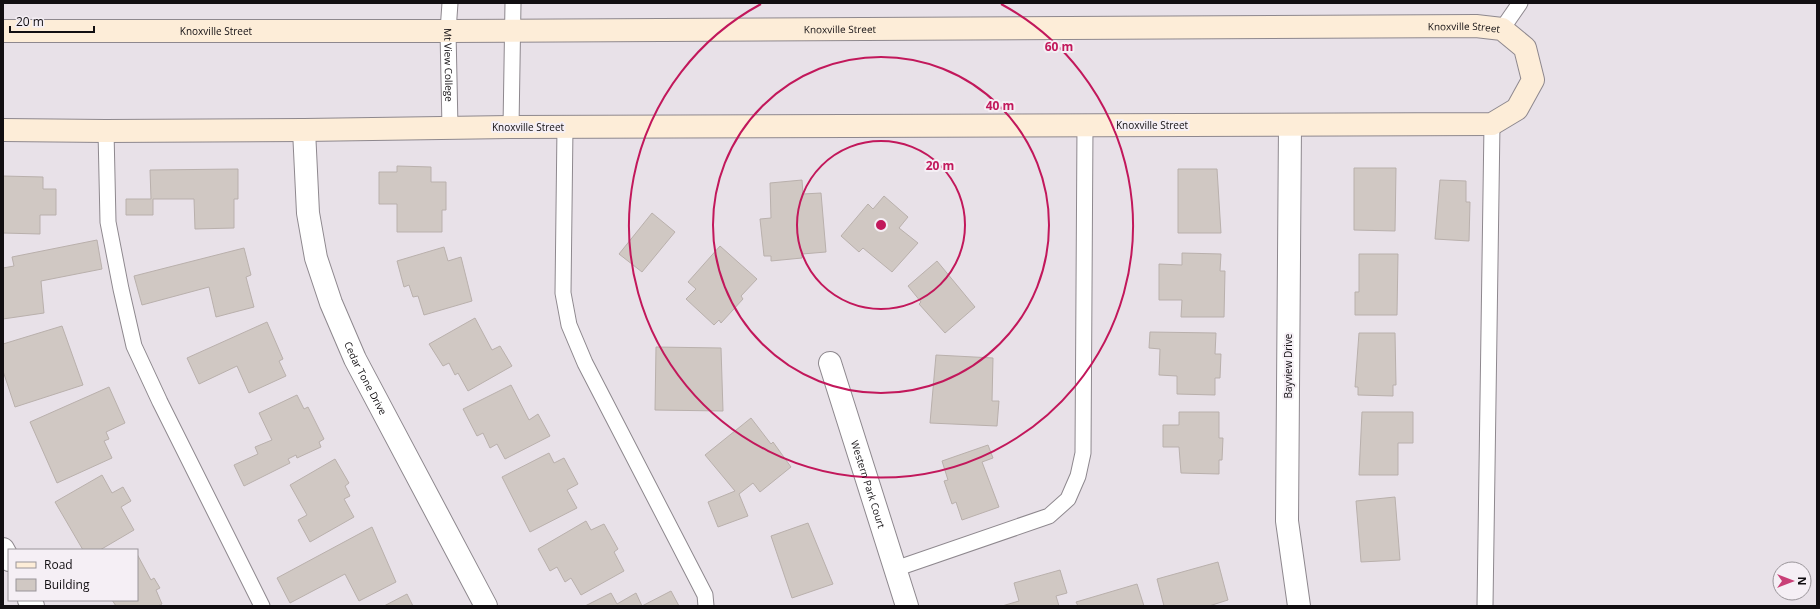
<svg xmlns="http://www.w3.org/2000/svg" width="1820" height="609" viewBox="0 0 1820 609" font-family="'Open Sans',sans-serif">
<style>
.building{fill:#d0c8c3;stroke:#b9b0ac}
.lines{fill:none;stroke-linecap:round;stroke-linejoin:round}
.lane-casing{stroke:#8e888e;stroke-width:17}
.street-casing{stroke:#8e888e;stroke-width:24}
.secondary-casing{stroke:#8e888e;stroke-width:24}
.lane{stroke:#fff;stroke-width:15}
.street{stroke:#fff;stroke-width:22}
.secondary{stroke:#fdedd8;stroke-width:22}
.ring{fill:none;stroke:#c2185b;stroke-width:2}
.labels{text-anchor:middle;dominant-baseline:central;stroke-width:4;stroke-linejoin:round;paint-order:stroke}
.street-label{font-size:10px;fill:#110e11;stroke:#f5eff5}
.centre{fill:#c2185b;stroke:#f5eff5;stroke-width:2}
.ring-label{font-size:12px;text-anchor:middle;font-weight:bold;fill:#c2185b;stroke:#f5eff5;stroke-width:4;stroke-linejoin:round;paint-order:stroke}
</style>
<rect width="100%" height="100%" fill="#e8e1e8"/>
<!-- building -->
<g class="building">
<polygon points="397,166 431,167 431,182 446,182 446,210 442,210 442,232 397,232 397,204 379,204 379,172 397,172"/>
<polygon points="1354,168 1396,168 1395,231 1354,230"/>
<polygon points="238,169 238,199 234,199 234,228 195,229 194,199 153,199 153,215 126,215 126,199 151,199 150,170"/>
<polygon points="1178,169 1217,169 1221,233 1178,233"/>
<polygon points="3,176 43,177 43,189 56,189 56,215 40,215 40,234 3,233"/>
<polygon points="802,180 803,194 821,193 826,252 802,254 802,258 771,261 771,256 764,256 760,219 771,218 770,183"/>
<polygon points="1440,180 1466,181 1466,202 1470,202 1469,241 1435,239"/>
<polygon points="884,196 908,217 899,228 918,243 892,272 863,248 859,252 841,236 868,204 873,209"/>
<polygon points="652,213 675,232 642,272 619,254"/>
<polygon points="97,240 102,269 41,281 44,313 3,319 3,268 14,266 12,257"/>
<polygon points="720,246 757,279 741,296 743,299 721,323 719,320 714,325 686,299 696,289 688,282"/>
<polygon points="444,247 448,261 461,257 472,301 424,315 418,296 413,297 409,285 404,287 397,261"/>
<polygon points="244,248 251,275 246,277 254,307 216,317 209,287 142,305 134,276"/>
<polygon points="1182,253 1221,254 1220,271 1225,271 1224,317 1181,317 1182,300 1159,300 1159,264 1182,265"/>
<polygon points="1359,254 1398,254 1397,315 1355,315 1355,292 1359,292"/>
<polygon points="937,261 975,307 945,333 919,304 921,302 908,286"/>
<polygon points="475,318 492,350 500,346 512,366 468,391 458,373 455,375 449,363 443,366 429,344"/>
<polygon points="267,322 283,359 279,361 286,376 249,393 237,366 199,384 187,358"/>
<polygon points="62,326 83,385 15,407 3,371 3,344"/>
<polygon points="1150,332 1216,333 1215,354 1221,354 1220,378 1215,378 1215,395 1177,394 1177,376 1159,375 1160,349 1149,348"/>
<polygon points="1359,333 1395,333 1396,385 1393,385 1393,396 1358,395 1358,387 1355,387"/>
<polygon points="656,347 721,348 723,411 655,410"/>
<polygon points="936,355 993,358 992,401 999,401 997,426 930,423"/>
<polygon points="511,385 529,420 538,414 550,436 505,459 497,444 490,448 483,433 477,436 463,409"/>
<polygon points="109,387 125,423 106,432 109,439 104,441 112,458 57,483 30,422"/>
<polygon points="297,395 304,409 308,407 324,439 319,442 321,447 297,458 296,455 288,459 290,463 244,486 234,465 258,454 255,447 272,440 259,413"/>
<polygon points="1179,412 1219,412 1219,438 1223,438 1222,460 1219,460 1219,474 1181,473 1179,447 1163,447 1163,425 1179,425"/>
<polygon points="1362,412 1413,412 1413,443 1398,443 1398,475 1359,475"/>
<polygon points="751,418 771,444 773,442 791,467 760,492 753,483 739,494 748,516 718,527 708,502 735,491 705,455"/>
<polygon points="988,445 993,458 982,462 999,507 962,520 956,502 952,504 944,481 948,480 942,461"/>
<polygon points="549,453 554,463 564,458 578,484 567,490 577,508 530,532 502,477"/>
<polygon points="335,459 349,483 345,486 350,496 344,499 354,517 310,542 298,520 307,515 290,485"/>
<polygon points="102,475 112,493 123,487 131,501 121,507 134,530 100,550 83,550 55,502"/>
<polygon points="1395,497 1400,560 1361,562 1356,501"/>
<polygon points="586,521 591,530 604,524 618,549 614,552 624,571 581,595 571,578 565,582 557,567 550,571 538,549"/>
<polygon points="808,523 833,584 792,598 771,536"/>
<polygon points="372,527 396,582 359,601 345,574 290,603 277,578"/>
<polygon points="137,554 151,580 154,578 160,588 156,590 162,604 158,606 116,606 112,600 137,600"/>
<polygon points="1218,562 1228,600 1209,606 1164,606 1157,579"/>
<polygon points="1060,570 1067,593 1056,596 1059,606 1002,606 1019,601 1014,583"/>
<polygon points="1137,584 1144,606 1078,606 1076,602"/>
<polygon points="671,591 679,606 585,606 611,593 617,604 636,593 642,606"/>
<polygon points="407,594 413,606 384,606"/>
</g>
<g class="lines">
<defs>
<g id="lane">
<path id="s1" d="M450,3L448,31L450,128"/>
<polyline points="1502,29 1520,3"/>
<polyline points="511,127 513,3"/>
<polyline points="565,127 563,293 569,325 585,363 705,595 706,606"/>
<polyline points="106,131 108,222 121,289 134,346 160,402 262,606"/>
<polyline points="895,569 1049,516 1068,499 1078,476 1083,453 1085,126"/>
<polyline points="1485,606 1492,124"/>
</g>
<g id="street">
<polyline points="1290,125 1287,521 1299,606"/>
<path id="s2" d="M304,130L308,213L316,258L331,303L355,359L486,606"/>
<path id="s3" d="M830,363L907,606"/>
<polyline points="3,549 9,560"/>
<polyline points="29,600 33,606"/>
</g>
<g id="secondary">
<path id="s4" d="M3,31H448L1476,26L1502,29L1525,48L1533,80L1517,109L1492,124L511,127L304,130L106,131L3,130"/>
</g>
</defs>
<!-- lane casing -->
<use href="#lane" class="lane-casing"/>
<!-- street casing -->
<use href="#street" class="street-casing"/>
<!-- secondary casing -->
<use href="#secondary" class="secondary-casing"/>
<!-- lane -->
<use href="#lane" class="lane"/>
<!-- street -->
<use href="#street" class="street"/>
<!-- secondary -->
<use href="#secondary" class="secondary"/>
</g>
<!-- distance rings -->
<g class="ring">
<circle cx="881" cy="225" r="84"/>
<circle cx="881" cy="225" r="168"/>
<path d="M1001 4A252 252 0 1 1 761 4"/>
</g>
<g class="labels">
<!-- street labels -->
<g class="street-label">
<text stroke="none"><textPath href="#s4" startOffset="837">Knoxville Street</textPath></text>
<text stroke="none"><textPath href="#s4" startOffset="1461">Knoxville Street</textPath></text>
<text stroke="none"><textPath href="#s4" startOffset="213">Knoxville Street</textPath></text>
<text stroke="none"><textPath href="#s1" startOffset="62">Mt View College</textPath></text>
<text x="1152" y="125">Knoxville Street</text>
<text x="528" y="127">Knoxville Street</text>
<text transform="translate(1288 366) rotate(-90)">Bayview Drive</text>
<text stroke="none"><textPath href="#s2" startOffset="259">Cedar Tone Drive</textPath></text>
<text stroke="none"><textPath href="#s3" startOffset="127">Western Park Court</textPath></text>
</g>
</g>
<circle cx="881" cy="225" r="6" class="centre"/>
<g class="ring-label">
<text x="1059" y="51">60 m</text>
<text x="1000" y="110">40 m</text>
<text x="940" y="170">20 m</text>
</g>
<!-- border -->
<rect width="1820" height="609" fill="none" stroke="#110e11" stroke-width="8"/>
<!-- legend -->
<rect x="8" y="549" width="130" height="52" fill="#f5eff5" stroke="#9a959a"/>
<rect x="16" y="562" width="20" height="6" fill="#fdedd8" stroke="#9a959a"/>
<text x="44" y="569" font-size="12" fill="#110e11">Road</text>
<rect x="16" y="579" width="20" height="12" fill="#d0c8c3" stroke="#9a959a"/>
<text x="44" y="589" font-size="12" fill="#110e11">Building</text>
<!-- north arrow -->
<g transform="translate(1792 581) rotate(90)"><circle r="19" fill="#f5eff5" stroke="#9a959a"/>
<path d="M0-3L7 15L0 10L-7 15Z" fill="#c93f77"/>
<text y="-6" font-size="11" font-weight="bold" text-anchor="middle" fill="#110e11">N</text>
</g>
<!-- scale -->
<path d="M10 26v6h84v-6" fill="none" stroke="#110e11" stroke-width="2"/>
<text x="16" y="26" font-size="12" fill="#110e11" stroke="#f5eff5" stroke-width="3" paint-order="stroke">20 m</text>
</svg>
